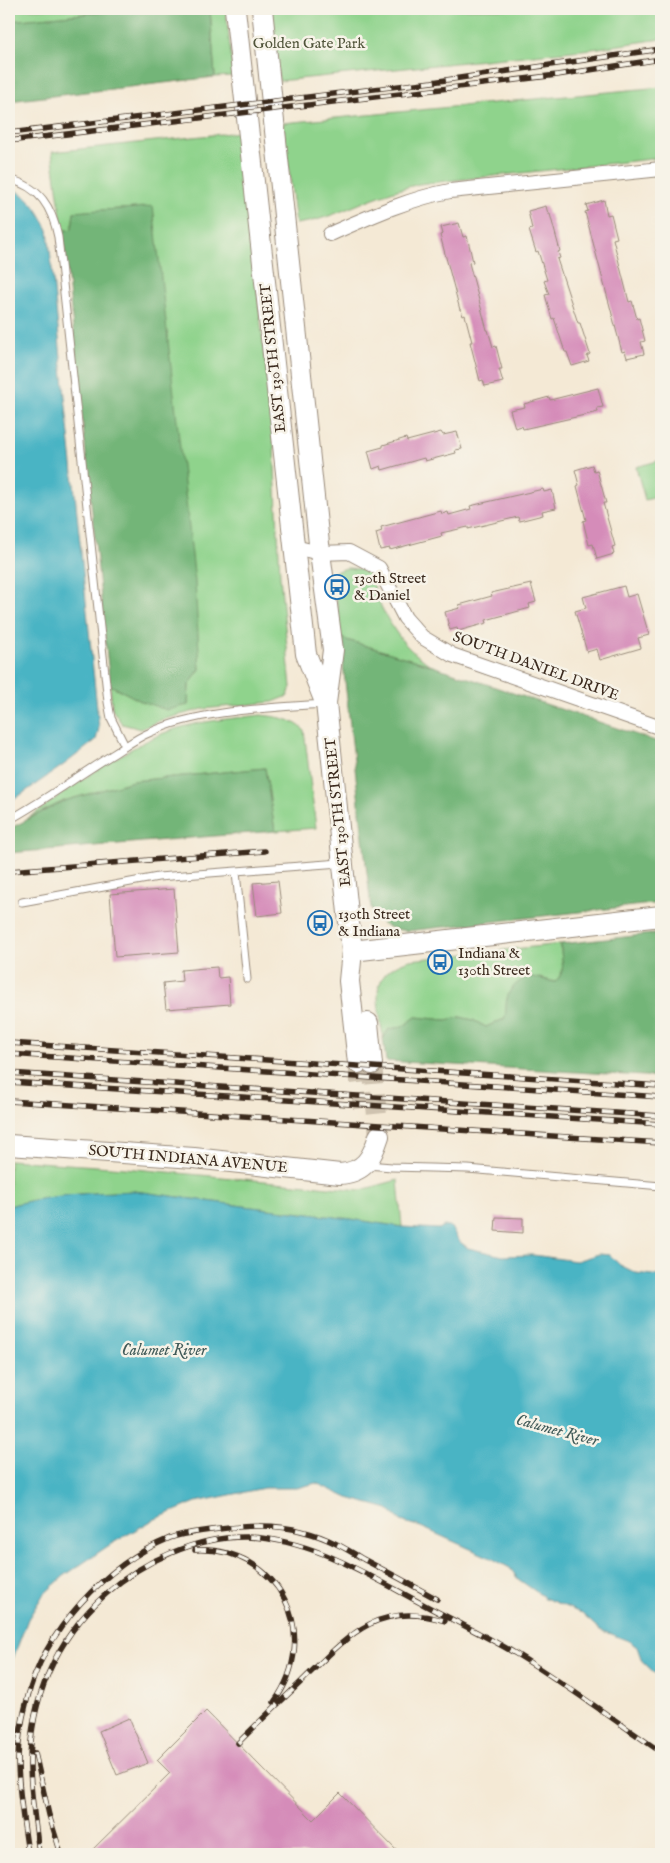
<svg xmlns="http://www.w3.org/2000/svg" width="670" height="1863" viewBox="0 0 670 1863" font-family="'IM FELL English',serif">
<style>
.green{fill:#8fd38c;stroke:#657e55}
.forest{fill:#73b578;stroke:#57704b}
.water{fill:#48b4c4;stroke:#426f71}
.building{fill:#d58cb9}
.lines{fill:none;stroke-linecap:round;stroke-linejoin:round}
.secondary-tunnel{stroke:#cfc3b0;stroke-width:20;stroke-dasharray:20 10;stroke-linecap:butt}
.lane-casing{stroke:#988a7a;stroke-width:9}
.street-casing{stroke:#988a7a;stroke-width:16}
.secondary-casing{stroke:#988a7a;stroke-width:22}
.lane{stroke:#fff;stroke-width:7}
.street{stroke:#fff;stroke-width:14}
.secondary{stroke:#fff;stroke-width:20}
.rail-casing{stroke:#3b2a1e;stroke-width:5.5}
.rail{stroke:#f7f3e8;stroke-width:4;stroke-dasharray:11;stroke-linecap:butt}
.labels{text-anchor:middle;dominant-baseline:central;stroke-width:5;stroke-linejoin:round;paint-order:stroke}
.park-label{font-size:15px;fill:#50543a;stroke:#f7f3e8}
.street-label{font-size:15px;fill:#3b2a1e;stroke:#f7f3e8}
.poi-label{font-size:15px;fill:#3b2a1e;stroke:#f7f3e8;text-anchor:start}
.water-label{font-size:16px;font-style:italic;fill:#405a58;stroke:#f7f3e8}
</style>
<rect width="100%" height="100%" fill="#f7f3e8"/>
<filter id="ink" filterUnits="userSpaceOnUse"><feTurbulence type="fractalNoise" baseFrequency=".02" numOctaves="2"/><feDisplacementMap in="SourceGraphic" scale="10" xChannelSelector="R" yChannelSelector="G"/><feConvolveMatrix kernelMatrix="1 2 1 2 8 2 1 2 1" color-interpolation-filters="sRGB"/></filter>
<filter id="wash" filterUnits="userSpaceOnUse"><feTurbulence type="fractalNoise" baseFrequency=".0096" numOctaves="4" result="noise"/><feDisplacementMap in="SourceGraphic" scale="20" xChannelSelector="R" yChannelSelector="G"/><feGaussianBlur stdDeviation="1.12" result="paint"/><feColorMatrix in="noise" values="0 0 0 0 0 0 0 0 0 0 0 0 0 0 0 0 0 1.4 0 .05"/><feComposite in="paint" operator="in"/></filter>
<g filter="url(#wash)">
<rect width="100%" height="100%" fill="#f4e9d5"/>
<!-- green -->
<g class="green">
<polygon points="9,9 136,9 9,21"/>
<polygon points="210,9 226,9 233,76 215,77"/>
<polygon points="271,9 661,9 661,39 592,49 279,81"/>
<path d="M661,87V158L419,184C408,187 396,190 385,194C355,204 329,220 296,224L283,123Z"/>
<polygon points="240,132 274,445 280,576 291,687 288,696 273,702 203,709 161,720 141,729 122,724 112,709 110,685 143,702 188,705 189,685 200,669 153,207 74,212 72,229 63,231 52,152"/>
<polygon points="661,460 661,496 645,500 636,467"/>
<path d="M347,568L359,569L373,576C373,598 392,629 406,645C413,653 423,659 430,665L340,638L334,572Z"/>
<path d="M261,715C277,717 292,718 304,730L316,828L275,831L265,768L133,781L64,801L27,819C68,790 118,752 164,733C194,721 229,719 261,715Z"/>
<path d="M561,944C560,960 568,969 555,982L540,978L507,998V1012L504,1019L486,1027L473,1020L460,1017L446,1020L416,1017L402,1027L389,1029L383,1038C379,1002 366,973 410,960Z"/>
<polygon points="9,1160 125,1168 361,1190 398,1180 402,1227 351,1219 243,1206 135,1191 78,1194 32,1200 9,1206"/>
</g>
<!-- forest -->
<g class="forest">
<polygon points="136,9 210,9 215,77 9,101 9,21"/>
<path d="M153,206L195,582L200,669L189,685L188,705L167,710L143,702L110,685L63,231L72,229L74,212C100,209 127,210 153,206Z"/>
<path d="M340,638L430,665L661,743V903L407,931C387,928 380,926 371,907Z"/>
<polygon points="265,768 275,831 9,853 9,829 64,801 133,781"/>
<path d="M661,933V1077L386,1061L383,1038L389,1029L402,1027L416,1017L446,1020L460,1017L473,1020L486,1027L504,1019C507,1012 505,1006 507,999C509,987 519,982 528,976L555,982C568,970 560,960 561,944Z"/>
</g>
<!-- water -->
<g class="water">
<path d="M9,188C30,195 39,211 48,230L99,728L96,740L65,764L9,803Z"/>
<path d="M135,1191L243,1206L351,1219L402,1227L439,1229L444,1226H450L460,1242L468,1248L503,1256L533,1255L576,1261L599,1254L610,1255L620,1265L636,1273L661,1276V1679L642,1661L637,1647L629,1641L600,1630L581,1613L545,1598L518,1579L510,1568L493,1559L421,1527L401,1521L388,1509L348,1498L316,1483L297,1488H264L196,1502L153,1520L111,1544L64,1576L43,1595L28,1619L9,1669V1206C50,1194 93,1193 135,1191Z"/>
</g>
<g id="blocks">
<!-- building -->
<g class="building">
<polygon points="604,200 607,215 611,214 617,238 613,239 629,302 632,301 637,319 639,318 645,341 641,342 644,354 627,358 625,351 622,352 585,212 588,211 586,205"/>
<polygon points="546,206 548,214 550,214 560,251 558,252 560,258 557,259 578,323 580,323 590,354 587,356 589,361 572,366 567,352 565,352 554,318 552,319 545,295 549,294 544,281 547,280 538,251 536,252 529,230 532,229 528,211"/>
<polygon points="459,223 463,237 467,236 473,262 469,263 487,330 488,330 493,347 496,346 502,369 499,369 503,382 485,386 483,380 480,381 470,342 472,342 465,315 463,316 461,310 460,310 440,235 443,234 441,227"/>
<polygon points="598,388 603,407 597,408 598,412 523,429 522,426 515,428 510,410 525,407 524,404 549,397 550,400"/>
<polygon points="441,432 443,435 457,432 462,449 455,450 456,453 425,461 424,458 382,470 381,466 373,469 368,451 383,447 383,445 406,438 407,441"/>
<polygon points="592,465 594,471 597,470 606,503 603,503 615,546 612,547 614,554 597,559 593,544 589,545 583,521 586,520 577,486 579,485 575,470"/>
<polygon points="543,489 544,492 552,490 556,508 542,511 543,515 519,521 518,517 468,529 468,527 441,533 442,536 390,550 390,548 380,550 376,533 382,531 381,527 441,511 442,514 448,512 449,515 471,509 470,506"/>
<polygon points="531,584 536,602 529,604 530,608 486,620 487,623 458,631 457,628 450,630 445,612 460,608 459,605 492,596 491,593"/>
<polygon points="624,586 627,597 637,594 649,635 638,638 641,648 600,660 597,649 587,652 575,611 586,608 583,597"/>
<polygon points="278,881 282,913 257,916 253,883"/>
<polygon points="174,889 179,952 115,957 110,894"/>
<polygon points="217,967 218,978 228,977 230,1004 166,1009 163,983 182,981 181,970"/>
<polygon points="496,1217 523,1218 523,1233 495,1231"/>
<polygon points="206,1711 313,1820 340,1793 400,1854 88,1854 170,1773 157,1760"/>
<polygon points="129,1718 148,1763 117,1775 99,1731"/>
</g>
</g>
</g>
<g filter="url(#ink)">
<use href="#blocks" fill-opacity="0" stroke="#988a7a" stroke-width="1"/>
<g class="lines">
<!-- secondary-tunnel -->
<g class="secondary-tunnel">
<polyline points="358,1063 363,1108"/>
<polyline points="372,1064 379,1136"/>
</g>
<defs>
<g id="lane">
<path d="M9,179C40,187 52,207 58,237L108,702L111,718L125,746"/>
<path d="M9,820C45,800 79,775 115,753C126,746 138,737 151,732C198,710 270,708 323,704"/>
<polyline points="236,872 247,979"/>
<polyline points="22,902 158,877 340,863"/>
<polyline points="367,1165 392,1167 468,1169 661,1186"/>
</g>
<g id="street">
<path d="M330,234C369,217 408,199 450,191L661,169"/>
<polyline points="294,547 320,553 349,552 379,568 405,618 422,637 452,655 661,728"/>
</g>
<g id="secondary">
<polyline points="235,9 306,654 325,702"/>
<polyline points="262,9 320,553 333,650 326,703 352,951 349,981 358,1063"/>
<polyline points="352,951 661,916"/>
<polyline points="368,1023 372,1064"/>
<path d="M9,1145L194,1158L340,1174C365,1172 372,1158 379,1136"/>
</g>
</defs>
<!-- lane casing -->
<use href="#lane" class="lane-casing"/>
<!-- street casing -->
<use href="#street" class="street-casing"/>
<!-- secondary casing -->
<use href="#secondary" class="secondary-casing"/>
<!-- lane -->
<use href="#lane" class="lane"/>
<!-- street -->
<use href="#street" class="street"/>
<!-- secondary -->
<use href="#secondary" class="secondary"/>
<defs>
<g id="rail">
<polyline points="9,133 432,82 661,49"/>
<polyline points="9,141 557,75 661,59"/>
<polyline points="9,871 265,851"/>
<polyline points="9,1043 661,1086"/>
<polyline points="9,1054 661,1097"/>
<polyline points="9,1073 661,1116"/>
<polyline points="9,1082 661,1124"/>
<polyline points="9,1101 661,1143"/>
<path d="M195,1550C280,1546 323,1635 274,1702"/>
<path d="M238,1743C259,1722 280,1702 301,1682C345,1639 377,1599 445,1621"/>
<polyline points="35,1753 49,1815 61,1854"/>
<path d="M28,1854C24,1823 18,1791 18,1760C18,1740 22,1719 27,1700C43,1632 106,1564 170,1538C183,1533 198,1532 211,1530C243,1526 273,1523 305,1532C326,1537 345,1548 363,1559C388,1572 412,1585 437,1599"/>
<path d="M39,1854C36,1826 31,1797 30,1768C29,1700 56,1638 106,1594C142,1561 198,1536 247,1537C310,1539 363,1572 417,1601C450,1619 485,1635 518,1655C567,1685 614,1720 661,1752"/>
</g>
</defs>
<!-- rail casing -->
<use href="#rail" class="rail-casing"/>
<!-- rail -->
<use href="#rail" class="rail"/>
</g>
</g>
<!-- icons -->
<defs>
<symbol id="bus-ring" viewBox="-11 -11 22 22"><circle r="9.5" fill="#f7f3e8" stroke="#1f6fb2" stroke-width="1.5"/><path d="M-5-6H5V4H4V6H2V4H-2V6H-4V4H-5ZM-3.5-4V0h7V-4ZM-3.5 1.2v1.5H-2V1.2ZM2 1.2v1.5H3.5V1.2Z" fill="#1f6fb2"/></symbol>
</defs>
<g fill-rule="evenodd">
<use href="#bus-ring" x="323" y="573" width="28" height="28"/>
<use href="#bus-ring" x="306" y="909" width="28" height="28"/>
<use href="#bus-ring" x="426" y="948" width="28" height="28"/>
</g>
<g class="labels">
<!-- park labels -->
<g class="park-label">
<text x="309" y="43">Golden Gate Park</text>
</g>
<!-- street labels -->
<g class="street-label">
<text transform="translate(273 358) rotate(-96)">EAST 130TH STREET</text>
<text transform="translate(536 666) rotate(20)">SOUTH DANIEL DRIVE</text>
<text transform="translate(338 812) rotate(-96)">EAST 130TH STREET</text>
<text transform="translate(188 1159) rotate(5)">SOUTH INDIANA AVENUE</text>
</g>
<!-- poi labels -->
<g class="poi-label">
<text x="354" y="578">130th Street<tspan x="354" dy="17">&amp; Daniel</tspan></text>
<text x="338" y="914">130th Street<tspan x="338" dy="17">&amp; Indiana</tspan></text>
<text x="458" y="953">Indiana &amp;<tspan x="458" dy="17">130th Street</tspan></text>
</g>
<!-- water labels -->
<g class="water-label">
<text x="164" y="1351">Calumet River</text>
<text transform="translate(557 1431) rotate(15)">Calumet River</text>
</g>
</g>
<!-- margin -->
<rect width="670" height="1863" fill="none" stroke="#f7f3e8" stroke-width="30"/>
</svg>
